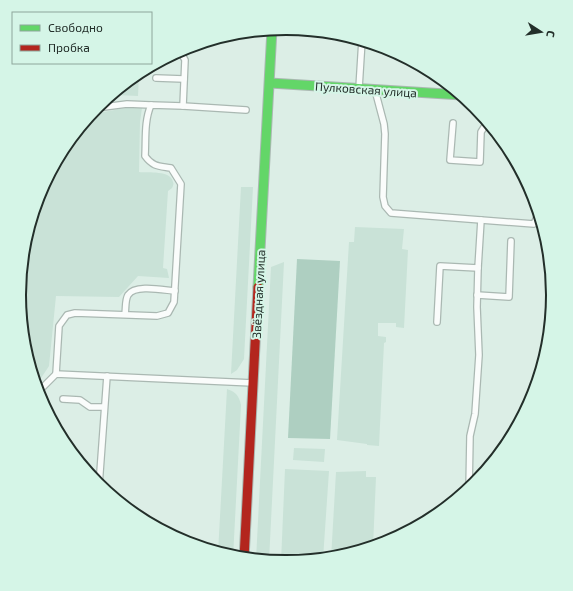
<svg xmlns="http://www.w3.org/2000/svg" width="573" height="591" viewBox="0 0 573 591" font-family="'Exo 2',sans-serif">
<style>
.green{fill:#c9e2d7}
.forest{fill:#aecfc1}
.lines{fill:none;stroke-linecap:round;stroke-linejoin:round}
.lane-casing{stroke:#aab8b2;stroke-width:8}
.fast-casing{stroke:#aab8b2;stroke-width:11}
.jam-casing{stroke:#aab8b2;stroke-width:11}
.lane{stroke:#fafcfb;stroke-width:5.5}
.fast{stroke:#63d668;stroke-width:9}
.jam{stroke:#b3261e;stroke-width:9}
.labels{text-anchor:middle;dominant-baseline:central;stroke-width:4;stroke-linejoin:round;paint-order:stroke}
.street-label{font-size:12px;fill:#232f2a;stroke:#d5f5e7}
.rim{fill:none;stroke:#232f2a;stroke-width:2}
</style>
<rect width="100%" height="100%" fill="#dceee6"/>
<!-- green -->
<g class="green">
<polygon points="137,74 139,74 138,96 116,95 117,91"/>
<path d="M126,108H142L140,122L139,172C148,173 171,170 173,182C174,184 173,186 172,188L168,191L163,268L167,269L169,278L138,276L119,297L56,296L49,366L39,381H34L24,347L19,295L24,243L39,193L64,147L88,118L103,112Z"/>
<polygon points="241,187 253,187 244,359 237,370 231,374"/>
<polygon points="355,227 404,229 402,249 408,250 404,328 396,327 396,323 378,323 378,336 386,337 386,342 384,343 379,446 367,445 367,444 337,440 349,242 354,242"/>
<polygon points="284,262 269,561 256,560 271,267"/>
<path d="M227,389C236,392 239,396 241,405L233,558L218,553Z"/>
<polygon points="294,448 325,449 324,462 293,460"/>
<polygon points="285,469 329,471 323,559 281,562"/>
<polygon points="366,471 366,477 376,477 373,547 338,558 331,559 336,472"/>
</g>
<!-- forest -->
<polygon class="forest" points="297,259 340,261 330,439 288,438"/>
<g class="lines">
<defs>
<g id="lane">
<polyline points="180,51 185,60 183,106 246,110"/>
<polyline points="156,78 184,79"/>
<polyline points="359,88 362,40"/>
<polyline points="375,90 384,124 385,134 383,197 385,206 391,213 534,224 539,212"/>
<polyline points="96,108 127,104 151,105"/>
<polyline points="453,123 450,160 480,162 481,132 488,121"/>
<polyline points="477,295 509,297 511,241"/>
<path d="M125,314C126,308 125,300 128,295C135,284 163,290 175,291"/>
<polyline points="437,322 440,266 478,268 481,220"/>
<path d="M56,374L59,326L67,315L75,313L157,316L168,313L174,302L181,184L171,168C159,166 153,167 145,156C146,140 144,121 151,105L183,106"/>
<polyline points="38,392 56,374 253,383"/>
<polyline points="63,399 80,400 90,407 104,407"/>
<polyline points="99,486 107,376"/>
<polyline points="469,490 470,436 475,414 479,355 477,307 478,268"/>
</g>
<g id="fast">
<polyline points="270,83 462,95"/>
<polyline points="258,287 272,29"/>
</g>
<polyline id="jam" points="244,559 258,287"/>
</defs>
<!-- lane casing -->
<use href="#lane" class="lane-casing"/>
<!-- fast casing -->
<use href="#fast" class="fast-casing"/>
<!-- jam casing -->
<use href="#jam" class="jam-casing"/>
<!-- lane -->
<use href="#lane" class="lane"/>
<!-- fast -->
<use href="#fast" class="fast"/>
<!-- jam -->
<use href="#jam" class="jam"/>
</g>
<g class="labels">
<!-- street labels -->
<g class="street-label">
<text transform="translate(366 89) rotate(4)">Пулковская улица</text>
<text transform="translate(258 294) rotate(-87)">Звёздная улица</text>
</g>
</g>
<!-- crop -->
<path d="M0 0H573V591H0ZM26 295a260 260 0 1 1 520 0a260 260 0 1 1-520 0Z" fill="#d5f5e7" fill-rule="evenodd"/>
<path class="rim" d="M26 295a260 260 0 1 1 520 0a260 260 0 1 1-520 0Z"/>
<!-- legend -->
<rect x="12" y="12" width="140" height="52" fill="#d5f5e7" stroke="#8ea69b"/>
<rect x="20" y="25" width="20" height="6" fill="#63d668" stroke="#8ea69b"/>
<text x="48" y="32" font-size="12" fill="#232f2a">Свободно</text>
<rect x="20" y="45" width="20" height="6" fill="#b3261e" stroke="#8ea69b"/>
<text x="48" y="52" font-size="12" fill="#232f2a">Пробка</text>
<!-- north arrow -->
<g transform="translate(541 32) rotate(102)" stroke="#d5f5e7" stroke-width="3" paint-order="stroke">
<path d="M0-3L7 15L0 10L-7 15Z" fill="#232f2a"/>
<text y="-6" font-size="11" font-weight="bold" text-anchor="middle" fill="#232f2a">С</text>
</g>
</svg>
